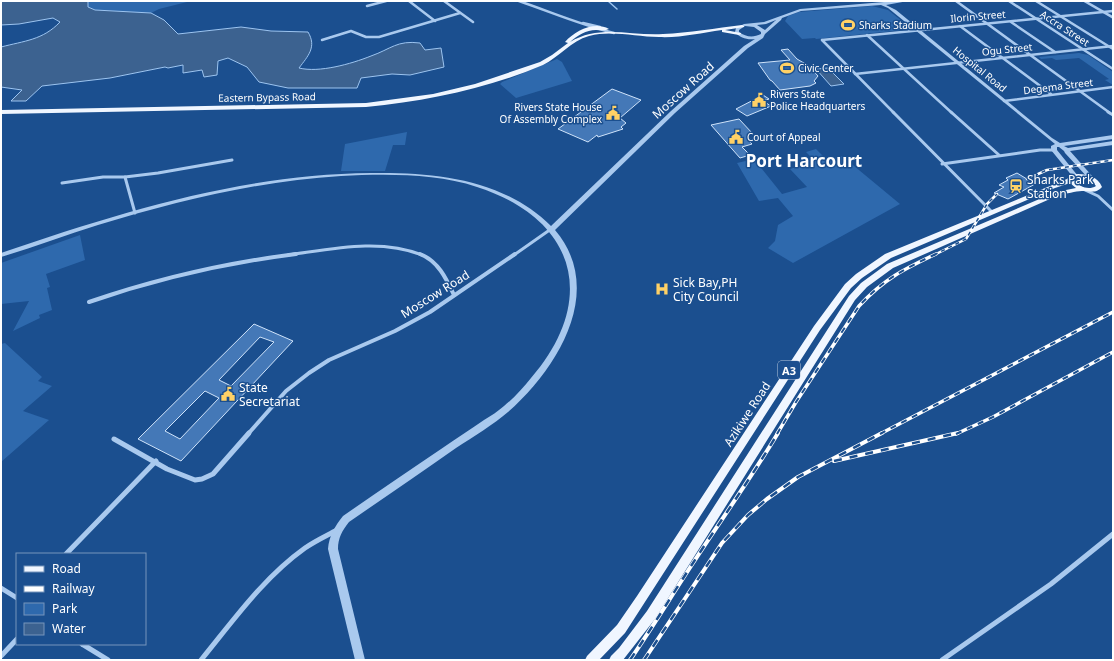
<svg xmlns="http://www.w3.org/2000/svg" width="1114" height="661" viewBox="0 0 1114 661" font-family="'Noto Sans',sans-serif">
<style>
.green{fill:#2e69ad}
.water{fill:#3c6290;stroke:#9cc4f0}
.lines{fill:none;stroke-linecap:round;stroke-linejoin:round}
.stream{stroke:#9cc4f0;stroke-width:1.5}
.building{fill:#4478b7;stroke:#cfe3fa;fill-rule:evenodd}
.minor-far3{stroke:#a9c9ee;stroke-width:2.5}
.minor-far2{stroke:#a9c9ee;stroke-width:3}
.minor-far1{stroke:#a9c9ee;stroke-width:4}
.minor{stroke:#a9c9ee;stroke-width:5}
.tertiary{fill:#a9c9ee;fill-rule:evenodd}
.primary{fill:#f0f6ff;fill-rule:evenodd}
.rail-far2-casing{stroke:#fff;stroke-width:2.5}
.rail-far1-casing{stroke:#fff;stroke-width:3.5}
.rail-casing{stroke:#fff;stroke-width:4}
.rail-far2{stroke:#1b4f8f;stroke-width:1.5;stroke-dasharray:4;stroke-linecap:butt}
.rail-far1{stroke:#1b4f8f;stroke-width:2;stroke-dasharray:6;stroke-linecap:butt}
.rail{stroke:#1b4f8f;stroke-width:2.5;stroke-dasharray:8;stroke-linecap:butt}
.labels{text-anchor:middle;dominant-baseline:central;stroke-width:3;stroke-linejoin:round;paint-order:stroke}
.far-street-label{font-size:10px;fill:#fff;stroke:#1b4f8f}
.far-poi-label{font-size:10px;fill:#fff;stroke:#1b4f8f;text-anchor:start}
.shield{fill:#1b4f8f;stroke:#bbcadd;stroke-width:1}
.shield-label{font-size:11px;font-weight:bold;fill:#fff}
.street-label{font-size:12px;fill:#fff;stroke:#1b4f8f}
.poi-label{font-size:12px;fill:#fff;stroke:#1b4f8f;text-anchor:start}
.far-town-label{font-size:17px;font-weight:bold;fill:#fff;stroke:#1b4f8f}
</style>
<rect width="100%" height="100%" fill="#1b4f8f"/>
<!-- green -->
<g class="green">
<polygon points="88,1 191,1 159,9 151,13 95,10 88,7"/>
<polygon points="872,6 888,10 912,29 816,39 815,38 802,39 785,21 788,16 799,12"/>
<polygon points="1079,53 1088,55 1113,72 1113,85 1105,80 1109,79 1079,58 1056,60 1052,58 1041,59 1039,57"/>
<polygon points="557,59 562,62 572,81 516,98 500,84 502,82"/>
<polygon points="407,132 405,145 393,145 385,171 341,171 345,144"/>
<polygon points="816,149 827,160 842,156 900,204 793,263 768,248 775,241 778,225 793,216 778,198 759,201 737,163 754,159 782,194 807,187 790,169 815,161 806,152"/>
<polygon points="80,235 85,260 46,274 50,287 47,288 52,310 39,315 40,318 13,331 29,301 1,304 1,263"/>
<polygon points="5,343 42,377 38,381 52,386 23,411 49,420 1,462 1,344"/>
</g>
<!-- water -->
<g class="water">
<path d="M1,1H88V7L95,10L151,13L164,20L178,34L241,27L271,31L308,32C317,47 308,56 299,68C319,73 351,64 371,56C391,49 397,40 420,43L425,50L441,48L444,67L410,75L392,74L361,78L357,88H288L259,82L247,67L228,58L218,61L217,75L204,77L202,70L183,73V65L168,68L165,67L110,78L42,86L26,101H11L22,90L1,87V47C24,41 43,40 60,22L53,18L19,24L1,25Z"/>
<polygon points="828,68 844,84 831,86 816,69"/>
</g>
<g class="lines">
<!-- stream -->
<polyline class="stream" points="608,1 617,9"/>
</g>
<!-- building -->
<g class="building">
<polygon points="788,49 797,59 809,66 818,76 814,81 816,83 810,86 780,90 772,81 770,80 758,63 790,60 781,50"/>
<polygon points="612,89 641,100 620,118 626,123 621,127 623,129 598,137 597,135 588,142 558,129"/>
<polygon points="763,95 769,99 763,101 771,106 747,116 736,109"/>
<polygon points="739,119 753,134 747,135 750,139 748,140 752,144 742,147 750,155 740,158 711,125"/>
<polygon points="1017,173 1035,184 1008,199 994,193 1004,187 999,185 1008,180 1006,178"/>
<path d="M254,324L293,341L181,461L138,439ZM260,337L274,342L231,386L219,380ZM205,391L219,398L180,439L165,431Z"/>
</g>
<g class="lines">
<!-- minor-far3 -->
<g class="minor-far3">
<polyline points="409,1 435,21"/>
<polyline points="444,1 473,22"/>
<path d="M519,1C551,12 581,25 614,33"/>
<polyline points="956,1 1110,113"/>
<polyline points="1009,1 1113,69"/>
<polyline points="1036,1 1113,49"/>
<polyline points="367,6 386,1"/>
<polyline points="1011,22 1055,52"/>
<polyline points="583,23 600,27"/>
<polyline points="960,26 1051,94"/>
<polyline points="867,35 952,113"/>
<polyline points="322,40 351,31 366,37 379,37 460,13"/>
<polyline points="822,40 1113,11"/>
<polyline points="822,40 894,113"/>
<polyline points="855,74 1113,46"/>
<polyline points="1004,101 1113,87"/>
</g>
<!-- minor-far2 -->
<g class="minor-far2">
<polyline points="893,112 992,212"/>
<polyline points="951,112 999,155"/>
<polyline points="1108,112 1113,115"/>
<polyline points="942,164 1040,150 1054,150"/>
<polyline points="125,177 158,173 232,160"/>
<polyline points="62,183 103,177 125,177 135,213"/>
<polyline points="1085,190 1098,196 1113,210"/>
<path d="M288,255C332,249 380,238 422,255"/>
<polyline points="514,255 551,229"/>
</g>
<!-- minor-far1 -->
<g class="minor-far1">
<path d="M420,254C438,261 446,278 454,295"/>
<path d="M89,302C156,279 225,263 296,254"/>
<polyline points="248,434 286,391 309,373 329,360 395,331 430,312 515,254"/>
</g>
<!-- minor -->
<g class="minor">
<polyline points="114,439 167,469 195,480 202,479 213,474 249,433"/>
<polyline points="66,554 156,461"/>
<polyline points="1,588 17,598"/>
<polyline points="82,644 108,660"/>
<polyline points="1,656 17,639"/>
<path d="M201,660C233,621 263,578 305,548C315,541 326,536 337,530"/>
<polyline points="942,660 1051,584 1113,534"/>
</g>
<!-- tertiary -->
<g class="tertiary">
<path d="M896,1H908L886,5L896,10L1052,138L1060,143L1113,135V139L1064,146L1068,148L1113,141V145L1070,151L1093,177V179H1089L1065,153L1064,151L1059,147H1057V150L1078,176L1077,177H1073L1051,150V146L1055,144L888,8L881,5L801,11L782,18L781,20L765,34L763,38L748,48L675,113L555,230C606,290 558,368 508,412C494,424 473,437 456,448C421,473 385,497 349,522C342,531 338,538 338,549L365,660H355L328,549C329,536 335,526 343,516C376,493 410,470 444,447C457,438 471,429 484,420C491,416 498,411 504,406C514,398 523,388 531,378C599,299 576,219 477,187C435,173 384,174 341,176C258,181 177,201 98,225C66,235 34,247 1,257V253C121,212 243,174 371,173C436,172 503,179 551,226L671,111L744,46L755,39C747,40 740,38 735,32L736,28L744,24L764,22L800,9ZM776,20L765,30L757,25L766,24ZM745,26L754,27L761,32V34C753,38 746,37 739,32V30Z"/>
<polygon points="1082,1 1087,1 1113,16 1113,19"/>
</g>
<!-- primary -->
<g class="primary">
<path d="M742,25L744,26V27L725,30L741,33V34L739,35L722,32V30C701,33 680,38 659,37C636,37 612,30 589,36C571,41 559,57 543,65C486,89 427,101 366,107L1,114V110L366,103L433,94L475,84L540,62L552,55L568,43L565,42C575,31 594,21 609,29C605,31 601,30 596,30C586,30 578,35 570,42C599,24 631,36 663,34C689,33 716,28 742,25Z"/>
<path d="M1078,174C1088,174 1098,177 1102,187C1096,194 1090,191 1082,191C1075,191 1067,194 1059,195L893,268L867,287L855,300L655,619L623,660H609L611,656L619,648L647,611L849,296L861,283L887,264L1056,192L1076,188L1070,183L1055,188L891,258L862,278L851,288L820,330L625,633L599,660H585L587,656L617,625L637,596L814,326L845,284L856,274L885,254L1067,179L1071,175ZM1076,178C1084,177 1091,180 1096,186C1088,191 1079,186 1074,180Z"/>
</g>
<defs>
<g id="rail-far2">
<polyline points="1027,179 1047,170 1113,160"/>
<polyline points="934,255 966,239 987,204 997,194"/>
</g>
<g id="rail-far1">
<path d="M777,434L796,402L859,306C884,279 904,269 936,254"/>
<polyline points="880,434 1113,312"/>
<polyline points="956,434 993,417 1113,352"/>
</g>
<g id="rail">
<polyline points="834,461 958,433"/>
<path d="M630,660C652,628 672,595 693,563C721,520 751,478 778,433"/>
<polyline points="644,660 722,543 748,515 767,499 798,477 882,433"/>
</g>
</defs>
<!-- rail-far2 casing -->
<use href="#rail-far2" class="rail-far2-casing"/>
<!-- rail-far1 casing -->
<use href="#rail-far1" class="rail-far1-casing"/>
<!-- rail casing -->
<use href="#rail" class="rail-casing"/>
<!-- rail-far2 -->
<use href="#rail-far2" class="rail-far2"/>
<!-- rail-far1 -->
<use href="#rail-far1" class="rail-far1"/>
<!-- rail -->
<use href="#rail" class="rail"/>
</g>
<!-- icons -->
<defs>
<symbol id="stadium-bare" viewBox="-9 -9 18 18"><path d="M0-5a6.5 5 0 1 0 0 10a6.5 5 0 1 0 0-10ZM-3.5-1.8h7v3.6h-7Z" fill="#ffd166" stroke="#1b4f8f" stroke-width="2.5" paint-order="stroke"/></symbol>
<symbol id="civic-bare" viewBox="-9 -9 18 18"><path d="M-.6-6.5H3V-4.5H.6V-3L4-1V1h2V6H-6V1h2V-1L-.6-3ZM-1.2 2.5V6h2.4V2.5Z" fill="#ffd166" stroke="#1b4f8f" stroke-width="2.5" paint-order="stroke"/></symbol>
<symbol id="station-bare" viewBox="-9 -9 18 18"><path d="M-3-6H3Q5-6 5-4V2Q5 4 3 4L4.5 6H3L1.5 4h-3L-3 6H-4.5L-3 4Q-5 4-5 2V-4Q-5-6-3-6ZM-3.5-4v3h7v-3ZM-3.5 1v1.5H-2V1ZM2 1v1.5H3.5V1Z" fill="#ffd166" stroke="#1b4f8f" stroke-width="2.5" paint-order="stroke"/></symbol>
<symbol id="hospital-bare" viewBox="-9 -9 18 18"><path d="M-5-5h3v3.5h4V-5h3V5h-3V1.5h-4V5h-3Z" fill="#ffd166" stroke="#1b4f8f" stroke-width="2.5" paint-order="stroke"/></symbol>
</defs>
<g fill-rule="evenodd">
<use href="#stadium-bare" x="838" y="15" width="20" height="20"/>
<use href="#stadium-bare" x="777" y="58" width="20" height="20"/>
<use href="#civic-bare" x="749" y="90" width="20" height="20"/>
<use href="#civic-bare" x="603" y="103" width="20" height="20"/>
<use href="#civic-bare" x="726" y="127" width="20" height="20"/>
<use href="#station-bare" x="1006" y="176" width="20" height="20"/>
<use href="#hospital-bare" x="652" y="279" width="20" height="20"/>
<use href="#civic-bare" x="218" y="384" width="20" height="20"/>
</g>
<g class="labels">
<!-- far-street labels -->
<g class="far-street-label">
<text transform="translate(978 16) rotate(-5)">Ilorin Street</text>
<text transform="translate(1065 28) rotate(33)">Accra Street</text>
<text transform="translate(1007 49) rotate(-6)">Ogu Street</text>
<text transform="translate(980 69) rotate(39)">Hospital Road</text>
<text transform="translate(1058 86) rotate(-7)">Degema Street</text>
<text transform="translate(267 97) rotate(-1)">Eastern Bypass Road</text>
</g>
<!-- far-poi labels -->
<g class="far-poi-label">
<text x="859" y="25">Sharks Stadium</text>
<text x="798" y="68">Civic Center</text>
<text x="770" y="94">Rivers State<tspan x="770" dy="12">Police Headquarters</tspan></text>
<text x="602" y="107" text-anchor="end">Rivers State House<tspan x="602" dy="12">Of Assembly Complex</tspan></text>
<text x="747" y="137">Court of Appeal</text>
</g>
<!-- shield labels -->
<rect class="shield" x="778" y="361" width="22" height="18" rx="3"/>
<g class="shield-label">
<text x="789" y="370">A3</text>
</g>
<!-- street labels -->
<g class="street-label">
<text transform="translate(683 90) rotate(-42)">Moscow Road</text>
<text transform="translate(435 294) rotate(-32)">Moscow Road</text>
<text transform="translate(747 414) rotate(-57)">Azikiwe Road</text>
</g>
<!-- poi labels -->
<g class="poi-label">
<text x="1027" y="179">Sharks Park<tspan x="1027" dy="14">Station</tspan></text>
<text x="673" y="282">Sick Bay,PH<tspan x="673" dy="14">City Council</tspan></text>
<text x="239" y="387">State<tspan x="239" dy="14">Secretariat</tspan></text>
</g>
<!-- far-town labels -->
<g class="far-town-label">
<text x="804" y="160">Port Harcourt</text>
</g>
</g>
<!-- border -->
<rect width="1114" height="661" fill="none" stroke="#ffffff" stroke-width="4"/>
<!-- legend -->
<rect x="16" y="553" width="130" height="92" fill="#1b4f8f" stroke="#7695bc"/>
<rect x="24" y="566" width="20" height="6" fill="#f0f6ff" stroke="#7695bc"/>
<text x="52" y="573" font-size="12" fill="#ffffff">Road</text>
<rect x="24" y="586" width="20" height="6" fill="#ffffff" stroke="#7695bc"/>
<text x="52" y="593" font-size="12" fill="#ffffff">Railway</text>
<rect x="24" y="603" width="20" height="12" fill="#2e69ad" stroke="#7695bc"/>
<text x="52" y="613" font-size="12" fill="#ffffff">Park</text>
<rect x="24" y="623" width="20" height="12" fill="#3c6290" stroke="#7695bc"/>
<text x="52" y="633" font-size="12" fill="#ffffff">Water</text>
</svg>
